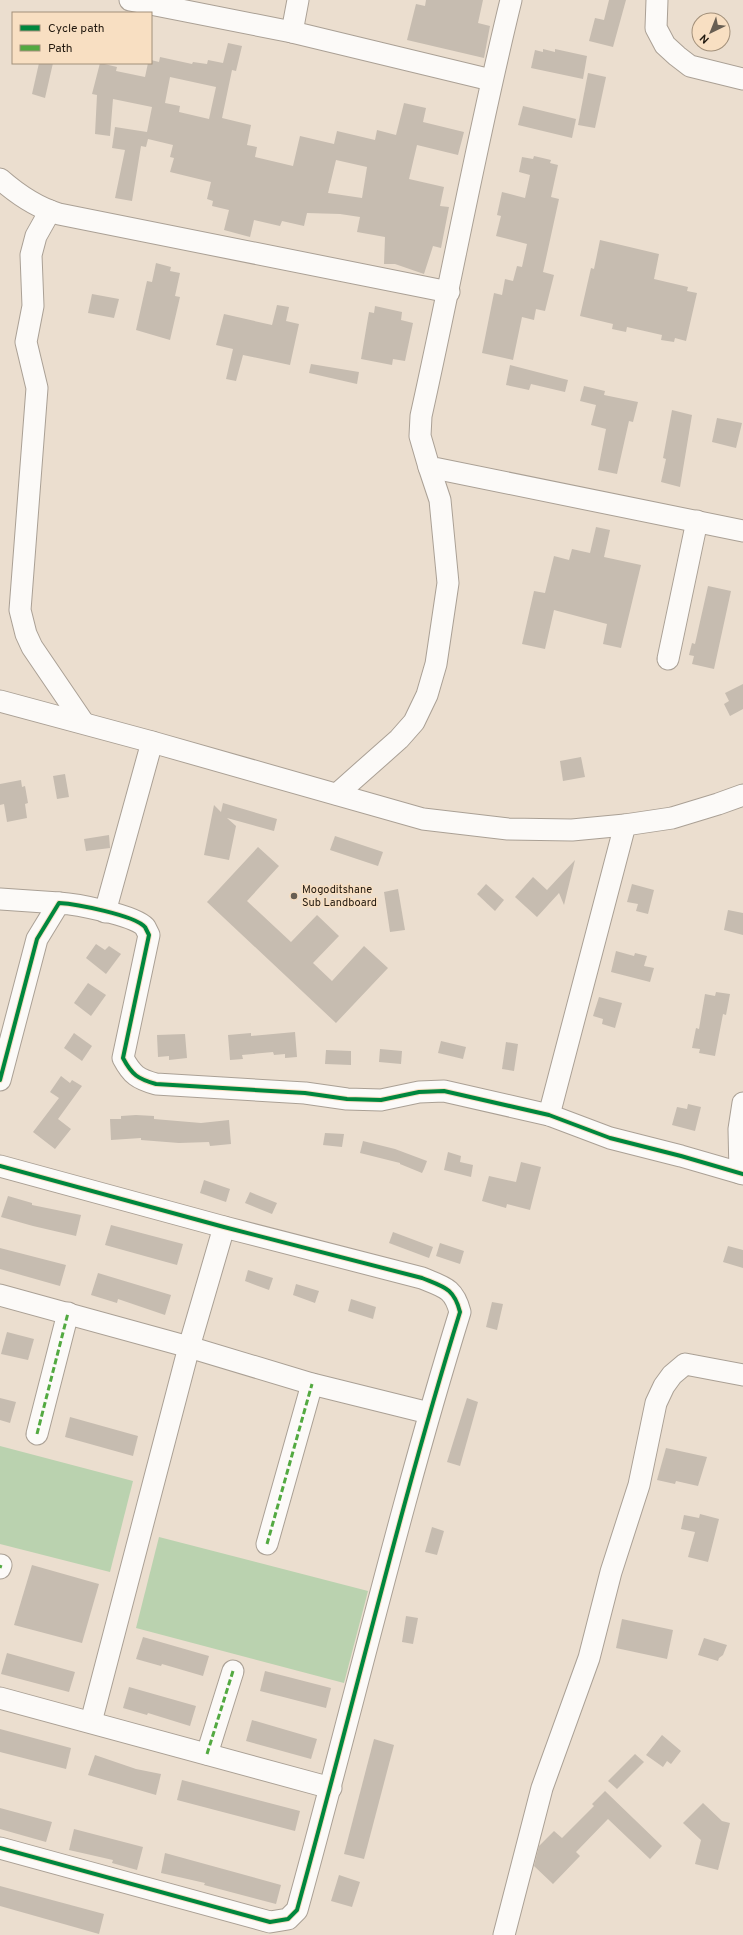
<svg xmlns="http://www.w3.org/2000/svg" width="743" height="1935" viewBox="0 0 743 1935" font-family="Overpass,sans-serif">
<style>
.green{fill:#bad2af}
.building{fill:#c6bcb0;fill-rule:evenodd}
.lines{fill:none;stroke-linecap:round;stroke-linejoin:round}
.minor-casing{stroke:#aaa095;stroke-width:23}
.minor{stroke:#fcfaf8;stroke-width:21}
.quiet{stroke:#53a941;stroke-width:3;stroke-dasharray:6 3;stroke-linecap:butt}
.cycleway-casing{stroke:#f8dfc2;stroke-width:6}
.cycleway{stroke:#00873e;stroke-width:4}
.poi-dot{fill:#685e52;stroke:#f8dfc2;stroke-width:1.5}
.labels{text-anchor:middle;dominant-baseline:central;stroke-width:3;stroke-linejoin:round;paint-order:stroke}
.poi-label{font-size:11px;fill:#22190f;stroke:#f8dfc2;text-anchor:start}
</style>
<rect width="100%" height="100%" fill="#ebdecf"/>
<!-- green -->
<g class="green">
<polygon points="0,1446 133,1481 110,1572 0,1544"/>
<polygon points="159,1537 368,1591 344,1683 136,1628"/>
</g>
<!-- building -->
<g class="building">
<polygon points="426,0 483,0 478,23 490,26 484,58 407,40 416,4 425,6"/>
<polygon points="609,0 626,0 613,47 589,41 595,18 604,20"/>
<path d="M228,43L242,46L236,71L232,70L222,118L251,125L247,145L257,147L255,157L293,166L300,136L334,144L337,131L375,140L377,130L396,135L404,103L426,108L423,122L464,132L458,155L417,145L409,179L444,187L440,206L449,207L441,248L433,246L424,274L395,264H384L385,237L357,232L360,217L340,214L307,213L304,226L282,221L280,226L254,220L250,237L224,230L229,210L212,206L213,201L207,199L211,182L170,172L174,158L170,157L173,145L148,139L146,147L141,146L132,201L115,198L125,150L112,148L115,127L147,132L152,107L113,99L110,136L95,134L97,95L92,94L100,63L117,67L116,71L145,77L148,63H151V60L159,62L160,57L192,64L193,62L207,64L208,60L223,63ZM170,77L216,87L209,119L179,112L180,106L165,103ZM336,160L367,167L362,198L328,193Z"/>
<polygon points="543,49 555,52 555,49 587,56 583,79 531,68 535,50 543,52"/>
<polygon points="39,63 53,63 45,98 32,94"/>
<polygon points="588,73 606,77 595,128 578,125"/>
<polygon points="523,106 576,119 572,138 518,125"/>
<polygon points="534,156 551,160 550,163 558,165 551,197 559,199 543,272 554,275 545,311 536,309 534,320 522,317 513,360 482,353 494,293 502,295 505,279 513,281 517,266 522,267 527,244 496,236 501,216 497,215 502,192 525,198 530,175 519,172 522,157 533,159"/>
<polygon points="600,240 659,254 654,279 688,287 687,291 697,293 686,341 675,338 674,342 661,340 662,335 627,327 626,332 612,329 613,324 580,316 591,268 594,269"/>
<polygon points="156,263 171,267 170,271 180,273 175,296 180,297 170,340 136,330 147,281 152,282"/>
<polygon points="92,294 119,299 114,318 88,313"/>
<polygon points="277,305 289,307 286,321 299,324 290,365 243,355 236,381 226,379 233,349 216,345 224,314 272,325"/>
<polygon points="375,306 402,312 401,320 413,323 405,361 393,359 392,365 361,359 369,312 374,313"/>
<polygon points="311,364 359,372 357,384 309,373"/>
<polygon points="510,365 568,380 565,392 531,384 529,390 506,385"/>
<polygon points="584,386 605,391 604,395 638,402 633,422 629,421 617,474 598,470 606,429 591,425 596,405 580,401"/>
<polygon points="672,410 692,415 680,487 661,482 666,459 663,458"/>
<polygon points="717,418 742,423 736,448 712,442"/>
<polygon points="596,527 610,530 604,557 641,565 621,648 603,644 607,624 554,610 545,649 522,644 534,591 545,593 554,556 569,560 572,549 590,553"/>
<polygon points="708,586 731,591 714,669 692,664 694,656 689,655 692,643 695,644"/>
<polygon points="743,684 743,709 730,716 724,704 729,701 725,693"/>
<polygon points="581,757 585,777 563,781 560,761"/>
<polygon points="65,774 69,797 57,799 53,776"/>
<polygon points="21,780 22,787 25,786 28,803 25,804 27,818 7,822 4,804 0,805 0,784"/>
<polygon points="223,803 277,819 274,831 227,818 236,826 229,860 204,855 214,805 221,812"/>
<polygon points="109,835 110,848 86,851 84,839"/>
<polygon points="335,836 383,852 378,866 330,850"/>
<polygon points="258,847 279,866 247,901 291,942 317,915 339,936 313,963 332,981 364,946 388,968 336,1023 207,902"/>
<polygon points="575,860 564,905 559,893 537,917 515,897 533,877 547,890"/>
<polygon points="486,884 504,900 495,911 477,894"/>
<polygon points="632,884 654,890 648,914 636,911 638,904 627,902"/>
<polygon points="398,889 405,930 390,932 384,892"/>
<polygon points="728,910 743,913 743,935 724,930"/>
<polygon points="96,944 105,950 109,946 121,954 106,974 86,958"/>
<polygon points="616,951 634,956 635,953 647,956 644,966 654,968 650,982 611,972"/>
<polygon points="88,983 106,995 91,1016 74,1003"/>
<polygon points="716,992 730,994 726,1015 723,1014 715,1056 699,1053 700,1049 692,1048 696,1028 699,1029 705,994 715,996"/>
<polygon points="599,997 622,1003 615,1028 602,1024 603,1019 593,1016"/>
<polygon points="295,1032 297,1057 285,1058 285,1054 274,1055 273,1052 242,1055 243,1059 230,1060 228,1035 251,1033 251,1036"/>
<polygon points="74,1033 92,1046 82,1061 64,1048"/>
<polygon points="185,1034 187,1058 169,1060 169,1056 158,1057 157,1035"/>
<polygon points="441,1041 466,1047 463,1059 438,1053"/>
<polygon points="506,1042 518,1044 514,1071 502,1069"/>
<polygon points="380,1049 402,1051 401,1064 379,1062"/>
<polygon points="326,1050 351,1051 351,1065 325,1064"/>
<polygon points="61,1076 70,1083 72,1080 82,1086 58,1119 71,1129 55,1149 33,1132 59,1098 50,1092"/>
<polygon points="688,1104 701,1107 695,1131 672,1125 677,1107 687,1109"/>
<polygon points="136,1115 154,1116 154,1119 201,1123 229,1120 231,1144 210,1146 209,1142 179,1143 141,1140 141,1138 111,1140 110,1119 121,1119 121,1116"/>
<polygon points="325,1133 344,1134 342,1147 323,1145"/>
<polygon points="363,1141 395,1149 427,1161 424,1169 422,1173 400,1164 400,1163 360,1153"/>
<polygon points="448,1152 461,1156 460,1162 473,1165 471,1177 444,1170"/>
<polygon points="521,1162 541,1167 530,1210 507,1204 506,1208 482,1201 489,1176 516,1182"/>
<polygon points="204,1180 230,1189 226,1202 200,1193"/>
<polygon points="250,1192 277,1203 272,1214 245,1203"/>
<polygon points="8,1196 32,1203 32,1205 81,1215 76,1236 33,1226 1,1217"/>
<polygon points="111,1225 183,1244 177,1265 105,1245"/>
<polygon points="393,1232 433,1247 429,1258 389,1243"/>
<polygon points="440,1243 464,1251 460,1264 436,1256"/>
<polygon points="728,1246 743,1250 743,1268 723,1262"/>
<polygon points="0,1248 66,1265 60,1286 0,1269"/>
<polygon points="248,1270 273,1278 269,1290 245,1281"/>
<polygon points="98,1273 171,1295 165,1315 118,1299 117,1303 91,1295"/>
<polygon points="296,1284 319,1291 315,1303 293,1295"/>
<polygon points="351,1299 376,1307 373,1319 348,1311"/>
<polygon points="492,1302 503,1304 497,1330 486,1327"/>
<polygon points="7,1332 34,1339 28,1360 1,1354"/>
<polygon points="0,1398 16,1402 10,1423 0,1420"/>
<polygon points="467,1398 478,1402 460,1466 447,1462"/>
<polygon points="70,1417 138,1436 133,1456 65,1437"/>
<polygon points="666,1448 707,1457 698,1486 676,1481 675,1484 657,1480"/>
<polygon points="700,1514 719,1519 708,1562 688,1557 695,1532 681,1529 684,1515 699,1518"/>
<polygon points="432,1527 444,1531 437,1555 425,1552"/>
<polygon points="32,1565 99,1584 82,1643 14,1625"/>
<polygon points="406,1616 418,1618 413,1644 402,1642"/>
<polygon points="622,1619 673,1630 667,1659 616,1648"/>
<polygon points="143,1637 209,1656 203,1676 162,1664 161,1666 136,1659"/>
<polygon points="704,1638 727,1645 723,1655 719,1658 718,1661 698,1655"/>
<polygon points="7,1653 75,1672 69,1692 1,1674"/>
<polygon points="265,1671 331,1688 326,1708 260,1691"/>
<polygon points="129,1687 196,1706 190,1726 148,1713 147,1715 123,1708"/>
<polygon points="252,1720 317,1739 311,1759 246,1741"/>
<polygon points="0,1729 71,1748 66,1769 0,1752"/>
<polygon points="662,1735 681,1751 671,1764 667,1761 663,1767 646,1755"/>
<polygon points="374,1739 394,1745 364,1859 344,1854"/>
<polygon points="635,1754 644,1762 617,1789 608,1781"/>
<polygon points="95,1755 136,1769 161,1774 156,1795 88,1775"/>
<polygon points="182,1780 300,1811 295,1831 177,1800"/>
<polygon points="605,1791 662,1846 650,1859 608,1819 576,1852 580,1856 553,1884 534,1866 539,1846 554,1831 562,1838 594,1806 592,1804"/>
<polygon points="703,1803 722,1821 730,1823 718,1870 695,1864 701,1840 683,1823"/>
<polygon points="0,1808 52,1822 46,1842 0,1829"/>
<polygon points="74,1829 143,1847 137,1870 112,1863 113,1860 69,1850"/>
<polygon points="165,1853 281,1885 276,1904 204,1885 205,1883 161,1873"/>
<polygon points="339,1875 360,1882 352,1907 331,1901"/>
<polygon points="0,1886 104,1914 99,1934 0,1906"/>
</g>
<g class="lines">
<defs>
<g id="minor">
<polyline points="130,0 292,32 491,80"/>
<path d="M511,0C477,138 452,277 421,416L420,436L429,467L743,531"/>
<polyline points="657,0 656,28 665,45 677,56 690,66 743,79"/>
<polyline points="292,32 298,0"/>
<path d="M0,179C16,193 38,208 59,214L449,292"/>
<polyline points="50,211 36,236 31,255 33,306 26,342 37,388 20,610 26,634 32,647 83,722"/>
<polyline points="668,659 697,521"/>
<polyline points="0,701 152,742 423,819 508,829 572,830 625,825 672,818 718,804 743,795"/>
<polyline points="337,794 399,739 414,722 427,695 436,664 448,583 440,500 429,467"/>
<polyline points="0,899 59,903"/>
<polyline points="105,912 152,742"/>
<path d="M0,1080L37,939L59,903C76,904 134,915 145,927C146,929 148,933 149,935L123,1058C132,1075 138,1079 156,1084L305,1093L347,1099L381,1100L419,1092L444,1091L549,1115L610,1138L681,1156L743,1174"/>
<polyline points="549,1115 625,825"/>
<path d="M0,1166L224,1227L422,1278C444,1287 454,1288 460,1312C399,1509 352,1711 297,1910L288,1919L270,1922L0,1848"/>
<polyline points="740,1173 739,1129 743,1103"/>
<polyline points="0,1295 189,1347 312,1384 429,1413"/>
<polyline points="37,1434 68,1313"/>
<polyline points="267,1544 312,1384"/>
<polyline points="0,1568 1,1565"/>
<polyline points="0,1698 331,1788"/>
<polyline points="91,1722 189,1347 224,1227"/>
<polyline points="207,1754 233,1671"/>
<polyline points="504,1935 542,1788 589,1658 611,1572 639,1485 656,1403 664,1386 672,1375 685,1364 743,1375"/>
</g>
</defs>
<!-- minor casing -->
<use href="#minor" class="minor-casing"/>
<!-- minor -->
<use href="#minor" class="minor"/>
<!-- quiet -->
<g class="quiet">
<polyline points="37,1434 68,1313"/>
<polyline points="267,1544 312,1384"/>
<polyline points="0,1568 1,1565"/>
<polyline points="207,1754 233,1671"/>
</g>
<defs>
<g id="cycleway">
<path d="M0,1080L37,939L59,903C76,904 134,915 145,927C146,929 148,933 149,935L123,1058C132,1075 138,1079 156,1084L305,1093L347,1099L381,1100L419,1092L444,1091L549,1115L610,1138L681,1156L743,1174"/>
<path d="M0,1166L224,1227L422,1278C444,1287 454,1288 460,1312C399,1509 352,1711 297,1910L288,1919L270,1922L0,1848"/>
</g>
</defs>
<!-- cycleway casing -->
<use href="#cycleway" class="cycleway-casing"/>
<!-- cycleway -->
<use href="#cycleway" class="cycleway"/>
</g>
<!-- markers -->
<circle class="poi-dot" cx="294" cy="896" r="4"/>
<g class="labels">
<!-- poi labels -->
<g class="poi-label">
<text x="302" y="890">Mogoditshane<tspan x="302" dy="13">Sub Landboard</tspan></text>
</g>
</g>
<!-- legend -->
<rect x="12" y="12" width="140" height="52" fill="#f8dfc2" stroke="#a2907a"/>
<rect x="20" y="25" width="20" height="6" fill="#00873e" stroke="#a2907a"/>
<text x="48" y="32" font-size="12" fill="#22190f">Cycle path</text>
<rect x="20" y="45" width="20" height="6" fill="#53a941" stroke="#a2907a"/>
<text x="48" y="52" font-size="12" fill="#22190f">Path</text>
<!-- north arrow -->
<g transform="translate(711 32) rotate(223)"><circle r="19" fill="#f8dfc2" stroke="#a2907a"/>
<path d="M0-3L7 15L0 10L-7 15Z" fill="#685e52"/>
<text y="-6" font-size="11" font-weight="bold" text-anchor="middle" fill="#22190f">N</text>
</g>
</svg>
